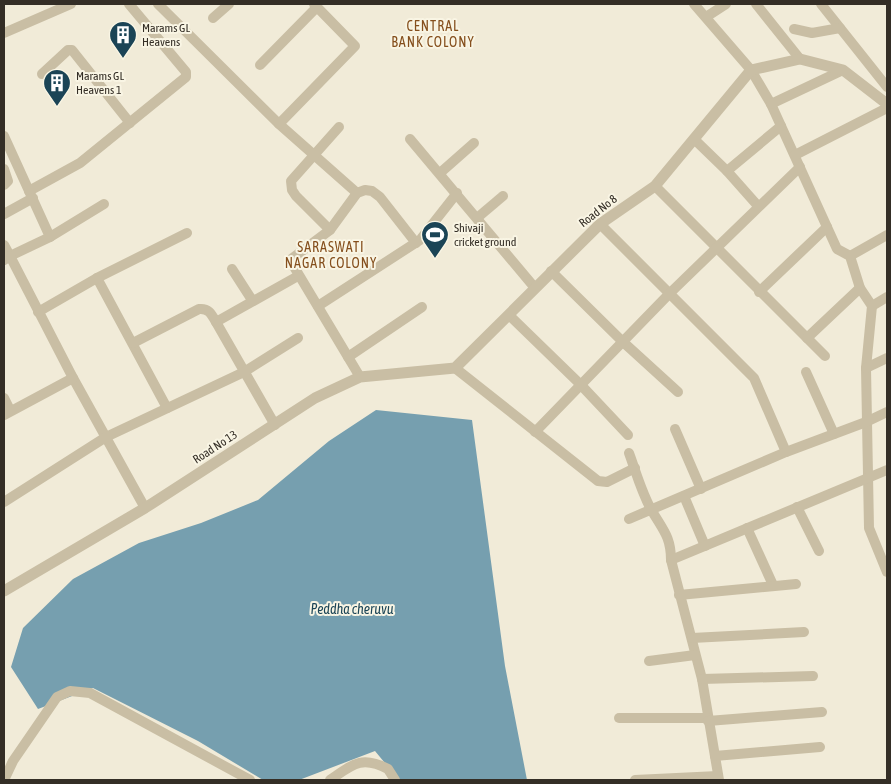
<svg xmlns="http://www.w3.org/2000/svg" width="891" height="784" viewBox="0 0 891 784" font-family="'Asap Condensed',sans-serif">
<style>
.water{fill:#769faf}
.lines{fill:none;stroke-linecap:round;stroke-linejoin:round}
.minor{stroke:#c9bea4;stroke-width:10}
.tertiary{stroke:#c9bea4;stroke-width:11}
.labels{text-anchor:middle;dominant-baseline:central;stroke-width:4;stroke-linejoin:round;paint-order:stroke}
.poi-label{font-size:12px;fill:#342e26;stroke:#f9f5e4;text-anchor:start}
.street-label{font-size:12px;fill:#342e26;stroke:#f9f5e4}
.neighbourhood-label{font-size:14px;letter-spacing:1px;fill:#854f1d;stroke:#f9f5e4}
.water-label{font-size:14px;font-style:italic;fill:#1b4456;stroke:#f9f5e4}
</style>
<rect width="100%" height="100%" fill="#f1ebd8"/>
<!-- water -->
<polygon class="water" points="376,410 472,420 505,666 527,780 399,780 375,751 299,780 263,780 198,741 93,688 38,709 11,667 23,628 73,579 139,543 201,523 258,500 329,441"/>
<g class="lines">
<!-- minor -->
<g class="minor">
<polyline points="158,4 279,124 357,193"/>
<polyline points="694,4 751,70 771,104 837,249 850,256 860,288 872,306 866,368 869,528 887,572"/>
<polyline points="756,4 800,59"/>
<polyline points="821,4 887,87"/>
<polyline points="706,17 726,4"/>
<polyline points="213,18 229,4"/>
<polyline points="794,29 812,33 840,28"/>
<polyline points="4,33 71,4"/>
<polyline points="260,65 317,7"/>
<polyline points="42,74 68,50 72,50 130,123"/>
<polyline points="771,104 843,70"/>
<polyline points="279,124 355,46 314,4"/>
<polyline points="4,136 50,237 10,256 4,245"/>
<polyline points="410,139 535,288"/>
<polyline points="694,139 727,171"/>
<polyline points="795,155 887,108"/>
<polyline points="4,169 8,181 4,185"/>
<polyline points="440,173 474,143"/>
<polyline points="655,186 825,356"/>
<polyline points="29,191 80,163 186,77 186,72 129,4"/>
<polyline points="758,206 727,171 781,126"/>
<polyline points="4,214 33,198"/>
<polyline points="477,218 503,196"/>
<polyline points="600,224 754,378 786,452"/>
<polyline points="330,230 296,196 292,190 291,181 339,127"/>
<polyline points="50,237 104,204"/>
<polyline points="850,256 887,235"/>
<polyline points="4,260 10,256 73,378 145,508"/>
<polyline points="232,269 252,300"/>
<polyline points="551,271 622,341 678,392"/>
<polyline points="97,278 167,408"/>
<polyline points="759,292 827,227"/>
<polyline points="318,306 420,240 457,193"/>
<polyline points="872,306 887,297"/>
<polyline points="38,312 97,278 187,233"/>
<polyline points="509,315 580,384 628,435"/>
<polyline points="216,322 275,425"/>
<polyline points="807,338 860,288"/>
<path d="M133,343L199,309C208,308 211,313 216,322L298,276"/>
<polyline points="348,357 422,307"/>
<polyline points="455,368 598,481 607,482 635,468"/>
<polyline points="866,368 887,358"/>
<polyline points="806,372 834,434"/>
<polyline points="360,377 290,260 330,230 357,193 365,190 372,191 380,197 416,243"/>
<polyline points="4,398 10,410"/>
<polyline points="4,415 73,378"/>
<polyline points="675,429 701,489"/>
<polyline points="535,432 669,294 800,167"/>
<path d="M629,453C636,472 642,494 652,511C663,530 671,537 671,560L702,679L719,780"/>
<polyline points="684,496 705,546"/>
<polyline points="4,502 106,437 244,372 298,338"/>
<polyline points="797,507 819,551"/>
<polyline points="629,519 786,452 866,422 887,412"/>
<polyline points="747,528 773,585"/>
<polyline points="671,560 887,470"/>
<polyline points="679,595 796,584"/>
<polyline points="692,638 804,632"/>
<polyline points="649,661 695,655"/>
<polyline points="702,679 813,676"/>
<polyline points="619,718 708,718"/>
<polyline points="708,721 822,712"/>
<polyline points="715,756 820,747"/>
<polyline points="4,780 13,761 57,697 70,691 90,693 250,780"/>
<path d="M330,780C352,765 361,755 388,769L395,780"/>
<polyline points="635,780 718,776"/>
</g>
<!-- tertiary -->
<polyline class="tertiary" points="4,591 145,508 315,398 360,377 455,368 600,224 655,186 751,70 800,59 843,70 887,104"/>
</g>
<!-- icons -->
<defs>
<symbol id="building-pin" viewBox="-11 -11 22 30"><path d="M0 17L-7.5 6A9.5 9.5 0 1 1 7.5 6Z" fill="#1b4456" stroke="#f9f5e4"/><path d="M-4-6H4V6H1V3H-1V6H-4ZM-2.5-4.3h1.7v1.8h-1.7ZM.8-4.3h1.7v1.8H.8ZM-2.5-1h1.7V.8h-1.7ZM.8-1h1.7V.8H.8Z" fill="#fff"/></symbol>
<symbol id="stadium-pin" viewBox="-11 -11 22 30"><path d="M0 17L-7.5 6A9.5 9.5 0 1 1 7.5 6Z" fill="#1b4456" stroke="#f9f5e4"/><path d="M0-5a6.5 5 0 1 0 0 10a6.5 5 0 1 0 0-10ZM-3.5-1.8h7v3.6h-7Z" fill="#fff"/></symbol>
</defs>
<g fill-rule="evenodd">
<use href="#building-pin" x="107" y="19" width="32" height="43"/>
<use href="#building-pin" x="41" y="67" width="32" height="43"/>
<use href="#stadium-pin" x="419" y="219" width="32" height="43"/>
</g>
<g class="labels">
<!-- poi labels -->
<g class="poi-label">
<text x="142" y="28">Marams GL<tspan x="142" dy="14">Heavens</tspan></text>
<text x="76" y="76">Marams GL<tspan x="76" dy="14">Heavens 1</tspan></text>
<text x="454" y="228">Shivaji<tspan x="454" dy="14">cricket ground</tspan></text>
</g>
<!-- street labels -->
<g class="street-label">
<text transform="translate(598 211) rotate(-38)">Road No 8</text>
<text transform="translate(215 447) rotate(-33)">Road No 13</text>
</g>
<!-- neighbourhood labels -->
<g class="neighbourhood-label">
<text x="433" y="26">CENTRAL<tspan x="433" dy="16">BANK COLONY</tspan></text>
<text x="331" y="247">SARASWATI<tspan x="331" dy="16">NAGAR COLONY</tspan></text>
</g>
<!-- water labels -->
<g class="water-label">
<text x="352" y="609">Peddha cheruvu</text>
</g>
</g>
<!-- border -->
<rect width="891" height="784" fill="none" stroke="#342e26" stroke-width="10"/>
</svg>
